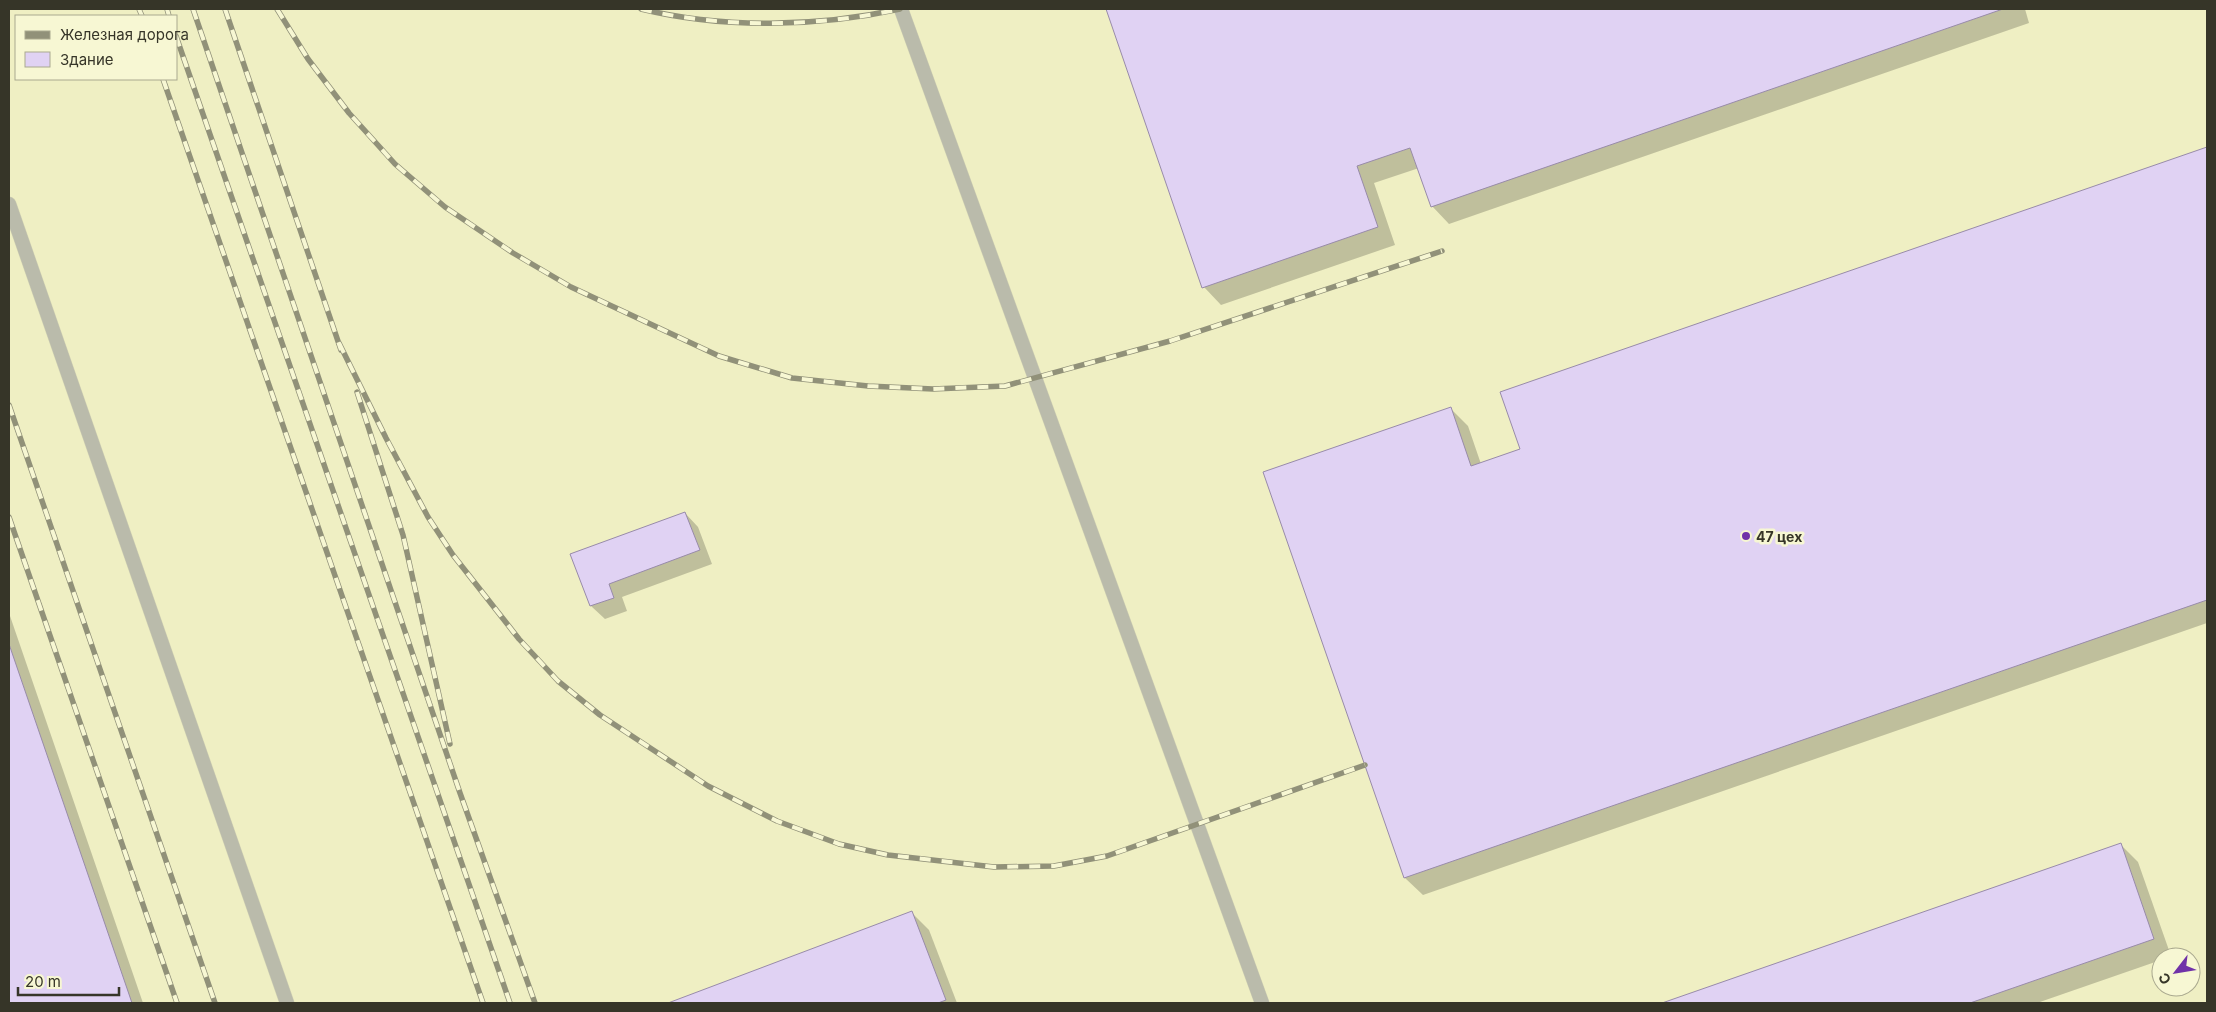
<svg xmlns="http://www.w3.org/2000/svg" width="2216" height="1012" viewBox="0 0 2216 1012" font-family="Inter,sans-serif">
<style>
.built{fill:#efefc3;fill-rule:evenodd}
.shadow{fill:#0003}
.building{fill:#e0d2f3;stroke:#988ba9}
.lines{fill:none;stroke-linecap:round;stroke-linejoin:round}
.lane-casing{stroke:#d4d4b4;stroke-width:15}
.lane{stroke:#babbab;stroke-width:14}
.rail-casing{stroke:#919179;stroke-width:5.5}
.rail{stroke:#f7f7d3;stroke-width:4;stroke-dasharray:11;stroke-linecap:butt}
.poi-dot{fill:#7032a8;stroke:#f7f7d3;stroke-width:2}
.labels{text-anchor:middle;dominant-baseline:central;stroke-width:5;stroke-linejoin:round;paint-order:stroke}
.poi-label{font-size:14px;font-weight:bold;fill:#363528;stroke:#f7f7d3;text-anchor:start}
</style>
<rect width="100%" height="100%" fill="#f7f7d3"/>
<!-- built -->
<path class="built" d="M9,9H2207V1003H9ZM16,16H176V79H16ZM2161,957H2191V987H2161Z"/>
<!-- shadow -->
<g class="shadow">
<polygon points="1107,9 2025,9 2029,23 1449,224 1432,206 1419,168 1374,183 1395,245 1221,305 1204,287"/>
<polygon points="2207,148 2207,623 1423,895 1405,878 1265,473 1451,409 1468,426 1481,464 1522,450 1502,392"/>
<polygon points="685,513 698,527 712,564 622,597 627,611 605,619 591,606 572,555"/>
<polygon points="9,613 143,1003 9,1003"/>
<polygon points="2121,845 2138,862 2171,956 2161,957 2161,960 2037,1003 1665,1003"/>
<polygon points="912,913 929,930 957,1003 671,1003"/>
</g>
<!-- building -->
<g class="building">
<polygon points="1106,9 2003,9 1431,207 1410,148 1357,166 1378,227 1202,288"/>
<polygon points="2207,147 2207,600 1404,878 1263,472 1451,407 1471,466 1520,449 1500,392"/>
<polygon points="685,512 700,550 609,584 614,598 590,606 570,554"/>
<polygon points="9,644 132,1003 9,1003"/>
<polygon points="2121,843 2154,939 1970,1003 1662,1003"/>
<polygon points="912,911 946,1000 938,1003 668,1003"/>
</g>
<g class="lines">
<defs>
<g id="lane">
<polyline points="901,9 1262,1003"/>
<polyline points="9,204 287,1003"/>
</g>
</defs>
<!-- lane casing -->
<use href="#lane" class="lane-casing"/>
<!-- lane -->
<use href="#lane" class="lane"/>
<defs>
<g id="rail">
<polyline points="139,9 142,16"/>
<polyline points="167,9 169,16"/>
<polyline points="193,9 460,793 535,1003"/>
<polyline points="225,9 341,350"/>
<polyline points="277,9 308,59 349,113 395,164 445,207 513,253 571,287 719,356 792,378 868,386 933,389 1005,386 1170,341 1442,251"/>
<path d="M641,9C724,29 818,27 900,9"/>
<polyline points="176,36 510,1003"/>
<polyline points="163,79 483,1003"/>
<polyline points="339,343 386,438 428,517 453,555 519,639 558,681 600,715 708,786 777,821 839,844 888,855 994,867 1054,866 1107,856 1365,765"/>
<polyline points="357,392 403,535 450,744"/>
<polyline points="9,405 215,1003"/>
<polyline points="9,517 177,1003"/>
</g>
</defs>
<!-- rail casing -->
<use href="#rail" class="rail-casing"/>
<!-- rail -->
<use href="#rail" class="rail"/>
</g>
<!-- markers -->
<circle class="poi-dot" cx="1746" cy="536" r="5"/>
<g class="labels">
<!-- poi labels -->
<g class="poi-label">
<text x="1756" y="536">47 цех</text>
</g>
</g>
<!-- border -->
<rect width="2216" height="1012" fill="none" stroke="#363528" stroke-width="20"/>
<!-- legend -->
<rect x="15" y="15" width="162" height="65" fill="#f7f7d3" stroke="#aaa98f"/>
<rect x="25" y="31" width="25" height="8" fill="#919179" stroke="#aaa98f"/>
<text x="60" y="40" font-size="15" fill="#363528">Железная дорога</text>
<rect x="25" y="52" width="25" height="15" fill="#e0d2f3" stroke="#aaa98f"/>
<text x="60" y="65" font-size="15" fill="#363528">Здание</text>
<!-- north arrow -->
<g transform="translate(2176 972) rotate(239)"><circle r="24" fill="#f7f7d3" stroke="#aaa98f"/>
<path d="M0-4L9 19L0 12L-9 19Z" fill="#7032a8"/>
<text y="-8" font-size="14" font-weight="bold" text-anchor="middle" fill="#363528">С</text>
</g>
<!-- scale -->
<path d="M18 987v8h101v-8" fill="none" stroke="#363528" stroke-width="2.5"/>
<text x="25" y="987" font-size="15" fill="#363528" stroke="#f7f7d3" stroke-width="4" paint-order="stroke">20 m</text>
</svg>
